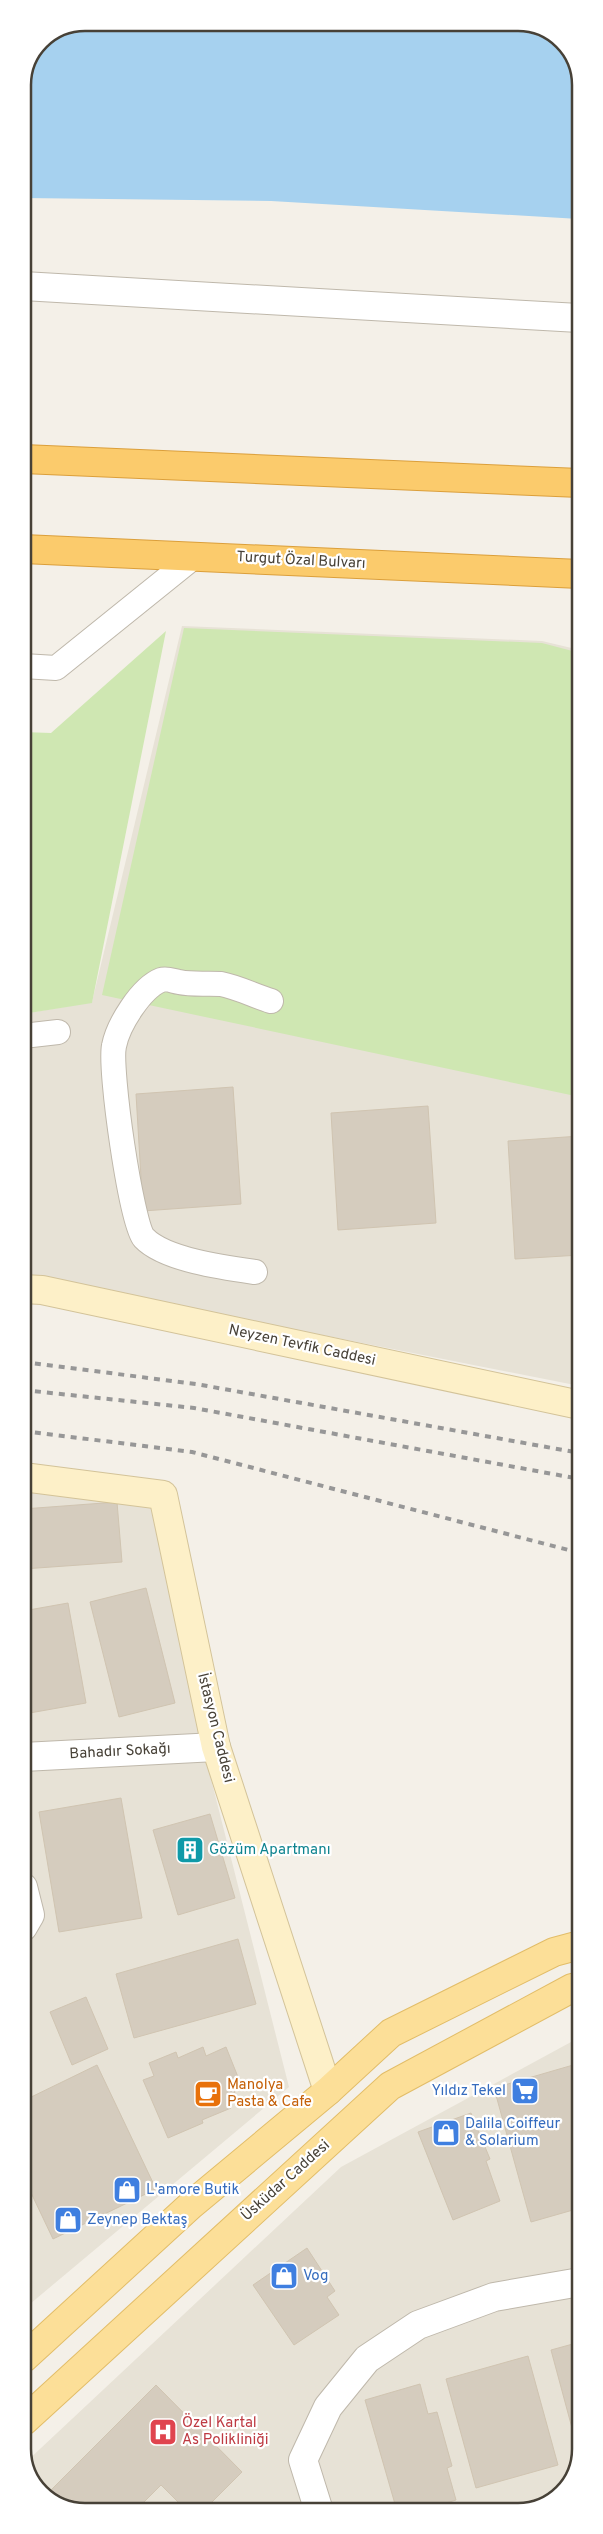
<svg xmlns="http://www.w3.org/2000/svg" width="603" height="2534" viewBox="0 0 603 2534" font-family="Overpass,sans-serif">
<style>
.residential{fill:#e7e2d6}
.green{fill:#cfe7b2}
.water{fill:#a6d1ef}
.building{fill:#d5ccbe;stroke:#d0c4b1}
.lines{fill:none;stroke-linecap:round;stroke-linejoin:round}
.lane-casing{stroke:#bfb8ab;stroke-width:26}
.street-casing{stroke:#bfb8ab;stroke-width:30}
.secondary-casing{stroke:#d3c399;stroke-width:30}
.primary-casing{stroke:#e2bd68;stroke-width:30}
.highway-casing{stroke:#db9f3b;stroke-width:30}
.lane{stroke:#fff;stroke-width:24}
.street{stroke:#fff;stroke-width:28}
.secondary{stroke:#fdf0c8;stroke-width:28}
.primary{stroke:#fcdf98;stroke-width:28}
.highway{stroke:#fbcb6c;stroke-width:28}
.rail{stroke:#979797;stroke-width:4;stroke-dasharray:6 6;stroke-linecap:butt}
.labels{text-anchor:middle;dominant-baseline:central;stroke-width:4.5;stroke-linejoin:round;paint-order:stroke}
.street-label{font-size:15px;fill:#474137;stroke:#fff}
.culture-label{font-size:15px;fill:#0d838f;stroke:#fff;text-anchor:start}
.food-label{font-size:15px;fill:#c56008;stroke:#fff;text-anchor:start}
.shop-label{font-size:15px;fill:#366cbe;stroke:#fff;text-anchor:start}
.health-label{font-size:15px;fill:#be3a42;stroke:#fff;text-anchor:start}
.rim{fill:none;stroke:#474137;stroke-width:2.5}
</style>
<rect width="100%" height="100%" fill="#f4f0e8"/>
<!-- residential -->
<g class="residential">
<polygon points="182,626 542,641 580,650 580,1386 23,1276 23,1014 92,1002"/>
<polygon points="23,1492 149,1499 211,1779 289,2087 24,2309"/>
<polygon points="580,2040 580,2449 565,2490 530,2510 81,2511 44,2496 25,2463 341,2167 571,2042"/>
</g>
<!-- green -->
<g class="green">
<polygon points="184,628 542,643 580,653 580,1097 102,995"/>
<polygon points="166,631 92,1003 23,1014 23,732 51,733"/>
</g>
<!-- water -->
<polygon class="water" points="85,23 526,23 559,38 579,73 579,219 271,201 23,198 23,85 41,41"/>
<!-- building -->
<g class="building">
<polygon points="233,1087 241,1204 143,1211 136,1094"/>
<polygon points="428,1106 436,1223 338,1230 331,1113"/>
<polygon points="580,1136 580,1255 515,1259 508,1141"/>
<polygon points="117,1502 122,1562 23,1569 23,1509"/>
<polygon points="146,1588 175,1703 119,1717 90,1602"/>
<polygon points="68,1603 86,1703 24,1714 23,1611"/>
<polygon points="121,1798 142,1918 59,1932 39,1812"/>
<polygon points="210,1814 235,1898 178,1915 153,1830"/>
<polygon points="238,1939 256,2004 134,2038 116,1974"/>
<polygon points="86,1997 108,2049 72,2065 50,2012"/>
<polygon points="203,2047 206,2056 226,2047 240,2082 232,2086 237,2098 228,2101 231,2108 202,2120 203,2123 168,2138 143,2080 154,2076 149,2063 176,2052 178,2058"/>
<polygon points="580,2063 580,2208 531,2222 494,2088"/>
<polygon points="97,2065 156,2189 53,2239 24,2178 23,2101"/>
<polygon points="471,2113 490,2159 486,2161 500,2201 453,2220 418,2132"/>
<polygon points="307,2248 335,2291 327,2297 339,2315 294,2345 253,2285"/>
<polygon points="580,2342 580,2449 579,2454 551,2350"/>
<polygon points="528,2356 558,2465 476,2488 446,2379"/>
<polygon points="420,2384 428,2414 437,2412 452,2466 447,2468 456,2500 420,2511 397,2511 365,2400"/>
<polygon points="156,2385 242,2472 203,2511 187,2511 161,2485 135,2511 81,2511 45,2496"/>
</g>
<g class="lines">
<defs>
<g id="lane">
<polyline points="23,666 56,668 195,556"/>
<polyline points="23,1036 58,1032"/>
<path d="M255,1272C226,1268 165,1260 144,1238C131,1223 109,1068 114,1046C118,1025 141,988 161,980C167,978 173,981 179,982C193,985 207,983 221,984C237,987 255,996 271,1001"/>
</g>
<g id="street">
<polyline points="23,286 579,318"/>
<polyline points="23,1757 216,1747"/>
<polyline points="23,1887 30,1915 23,1927"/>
<polyline points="319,2511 303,2460 328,2407 367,2359 418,2325 494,2297 580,2282"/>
</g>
<g id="secondary">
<polyline points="23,1289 42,1290 580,1405"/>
<polyline points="23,1477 163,1495 216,1747 328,2091"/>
</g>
<g id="primary">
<polyline points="24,2358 191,2205 328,2091 391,2033 554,1952 580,1945"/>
<polyline points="24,2421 390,2086 572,1988 580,1986"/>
</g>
<g id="highway">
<polyline points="23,459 580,483"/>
<polyline points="23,549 580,574"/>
</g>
</defs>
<!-- lane casing -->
<use href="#lane" class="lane-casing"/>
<!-- street casing -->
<use href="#street" class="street-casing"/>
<!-- secondary casing -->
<use href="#secondary" class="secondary-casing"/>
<!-- primary casing -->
<use href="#primary" class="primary-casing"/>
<!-- highway casing -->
<use href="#highway" class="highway-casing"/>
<!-- lane -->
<use href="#lane" class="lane"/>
<!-- street -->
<use href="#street" class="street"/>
<!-- secondary -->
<use href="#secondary" class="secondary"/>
<!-- primary -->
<use href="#primary" class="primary"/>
<!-- highway -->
<use href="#highway" class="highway"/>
<!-- rail -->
<g class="rail">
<polyline points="23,1362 196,1384 580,1453"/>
<polyline points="23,1390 194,1408 580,1479"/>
<polyline points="23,1431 192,1452 580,1553"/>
</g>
</g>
<!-- icons -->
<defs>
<symbol id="building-square" viewBox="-11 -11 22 22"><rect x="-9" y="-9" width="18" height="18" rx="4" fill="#0f9aa8" stroke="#fff"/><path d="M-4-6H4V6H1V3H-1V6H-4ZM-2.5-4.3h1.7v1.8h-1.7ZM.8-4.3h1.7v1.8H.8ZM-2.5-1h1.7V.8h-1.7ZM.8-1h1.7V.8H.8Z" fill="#fff"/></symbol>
<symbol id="supermarket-square" viewBox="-11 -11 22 22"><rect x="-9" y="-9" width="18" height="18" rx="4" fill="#3f7fe0" stroke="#fff"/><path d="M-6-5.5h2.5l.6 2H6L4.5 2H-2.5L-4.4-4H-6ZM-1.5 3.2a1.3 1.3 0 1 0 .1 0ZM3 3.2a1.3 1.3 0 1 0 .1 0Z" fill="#fff"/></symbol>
<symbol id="cafe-square" viewBox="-11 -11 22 22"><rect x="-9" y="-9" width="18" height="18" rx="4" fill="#e8710a" stroke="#fff"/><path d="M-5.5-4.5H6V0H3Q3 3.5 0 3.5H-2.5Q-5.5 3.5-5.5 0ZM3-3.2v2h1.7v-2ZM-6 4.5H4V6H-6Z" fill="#fff"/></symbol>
<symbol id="shop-square" viewBox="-11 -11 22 22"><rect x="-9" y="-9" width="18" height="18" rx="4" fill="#3f7fe0" stroke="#fff"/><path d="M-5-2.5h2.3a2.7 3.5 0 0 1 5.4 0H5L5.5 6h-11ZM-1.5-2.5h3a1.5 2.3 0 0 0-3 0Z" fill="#fff"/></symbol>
<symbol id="hospital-square" viewBox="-11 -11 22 22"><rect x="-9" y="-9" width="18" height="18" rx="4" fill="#e0444e" stroke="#fff"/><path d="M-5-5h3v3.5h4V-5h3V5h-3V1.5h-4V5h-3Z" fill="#fff"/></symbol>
</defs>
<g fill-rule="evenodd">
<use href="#building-square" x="174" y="1834" width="32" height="32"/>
<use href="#supermarket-square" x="509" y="2075" width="32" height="32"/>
<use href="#cafe-square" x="192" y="2078" width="32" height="32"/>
<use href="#shop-square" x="430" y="2117" width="32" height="32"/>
<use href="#shop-square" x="111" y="2174" width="32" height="32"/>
<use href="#shop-square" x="52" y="2204" width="32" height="32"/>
<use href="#shop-square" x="268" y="2260" width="32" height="32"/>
<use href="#hospital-square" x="147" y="2416" width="32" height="32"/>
</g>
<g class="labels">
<!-- street labels -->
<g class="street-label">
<text transform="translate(301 561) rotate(3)">Turgut Özal Bulvarı</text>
<text transform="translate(302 1346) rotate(12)">Neyzen Tevfik Caddesi</text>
<text transform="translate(215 1728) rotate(76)">İstasyon Caddesi</text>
<text transform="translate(120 1752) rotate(-3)">Bahadır Sokağı</text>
<text transform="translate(286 2181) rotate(-42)">Üsküdar Caddesi</text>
</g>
<!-- culture labels -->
<g class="culture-label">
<text x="209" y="1850">Gözüm Apartmanı</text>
</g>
<!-- food labels -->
<g class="food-label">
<text x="227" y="2085">Manolya<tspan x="227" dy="17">Pasta &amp; Cafe</tspan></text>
</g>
<!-- shop labels -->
<g class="shop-label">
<text x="506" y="2091" text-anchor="end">Yıldız Tekel</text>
<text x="465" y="2124">Dalila Coiffeur<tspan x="465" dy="17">&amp; Solarium</tspan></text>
<text x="146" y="2190">L'amore Butik</text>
<text x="87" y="2220">Zeynep Bektaş</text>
<text x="303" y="2276">Vog</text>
</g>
<!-- health labels -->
<g class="health-label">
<text x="182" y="2423">Özel Kartal<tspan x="182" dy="17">As Polikliniği</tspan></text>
</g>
</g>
<!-- crop -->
<path d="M0 0H603V2534H0ZM85 31H518A54 54 0 0 1 572 85V2449A54 54 0 0 1 518 2503H85A54 54 0 0 1 31 2449V85A54 54 0 0 1 85 31Z" fill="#fff" fill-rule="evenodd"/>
<path class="rim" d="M85 31H518A54 54 0 0 1 572 85V2449A54 54 0 0 1 518 2503H85A54 54 0 0 1 31 2449V85A54 54 0 0 1 85 31Z"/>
</svg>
